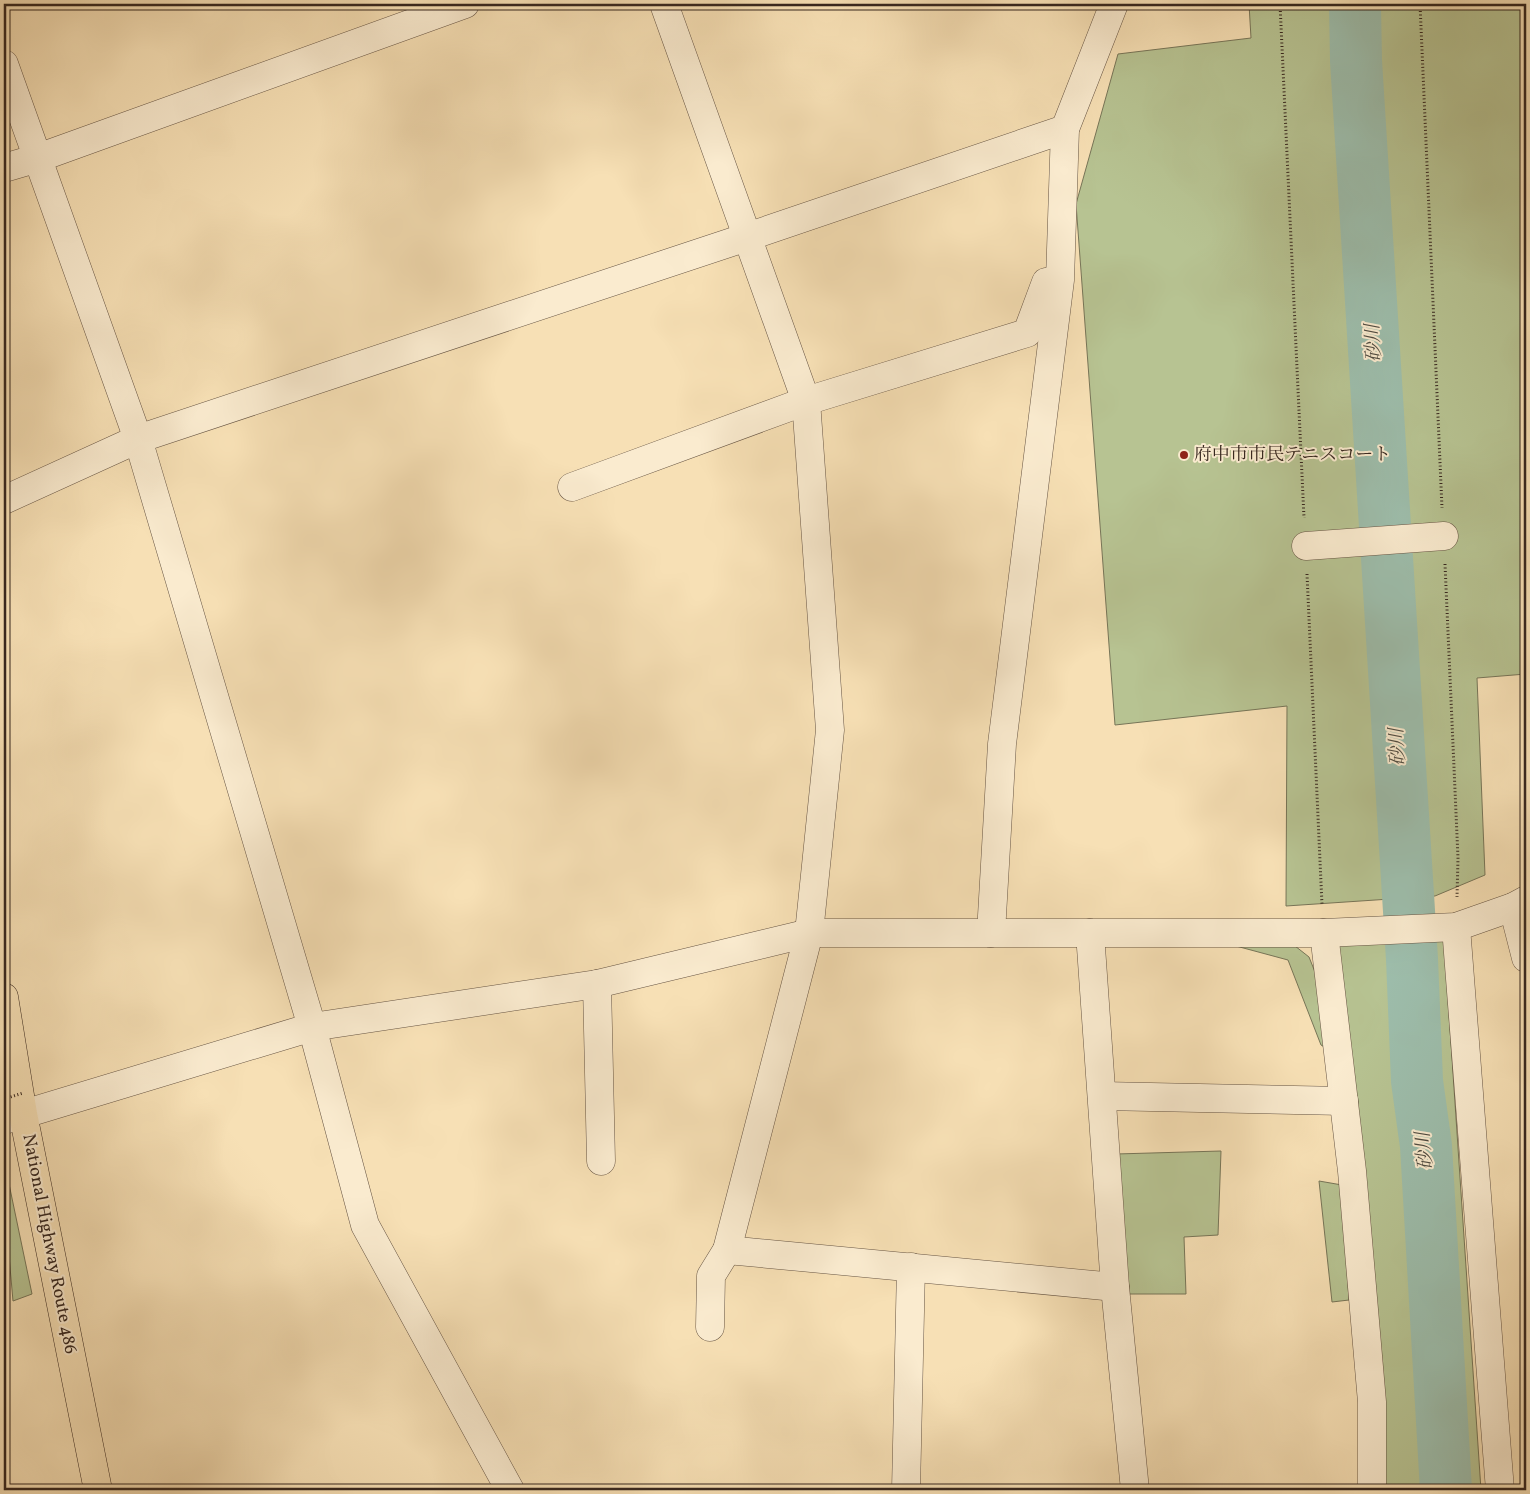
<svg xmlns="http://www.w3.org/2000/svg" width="1530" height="1494" viewBox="0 0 1530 1494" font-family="Vollkorn,'Noto Serif JP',serif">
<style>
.green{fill:#b7c392;stroke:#777558}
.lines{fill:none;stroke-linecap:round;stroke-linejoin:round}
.river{stroke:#9dbdab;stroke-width:52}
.street-casing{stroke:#675544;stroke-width:29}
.highway-casing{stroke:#37271f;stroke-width:29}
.path{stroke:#37271f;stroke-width:3;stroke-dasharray:1 2.5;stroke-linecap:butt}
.street{stroke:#faebcf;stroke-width:28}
.highway{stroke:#f7e0b5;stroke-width:28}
.path-bridge{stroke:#37271f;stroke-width:3;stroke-dasharray:1 2.5;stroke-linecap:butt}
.poi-dot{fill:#8f2418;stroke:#faebcf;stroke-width:2}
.labels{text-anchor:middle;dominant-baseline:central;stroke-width:4;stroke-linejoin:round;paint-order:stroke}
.poi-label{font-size:18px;fill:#37271f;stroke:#faebcf;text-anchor:start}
.street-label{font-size:18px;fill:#37271f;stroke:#faebcf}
.water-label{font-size:19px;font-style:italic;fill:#504c42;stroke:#faebcf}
</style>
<rect width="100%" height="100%" fill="#f7e0b5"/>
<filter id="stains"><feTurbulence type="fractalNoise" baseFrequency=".004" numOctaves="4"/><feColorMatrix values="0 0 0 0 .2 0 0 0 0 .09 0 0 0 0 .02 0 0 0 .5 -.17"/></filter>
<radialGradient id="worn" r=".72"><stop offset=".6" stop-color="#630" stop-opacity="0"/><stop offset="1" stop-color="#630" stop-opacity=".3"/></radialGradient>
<!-- green -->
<g class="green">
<polygon points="1249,4 1526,4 1526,674 1477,678 1485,875 1435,896 1286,906 1287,706 1115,725 1076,204 1118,54 1251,38"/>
<polygon points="1444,939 1481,1490 1382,1490 1336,946"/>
<polygon points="1290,942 1309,957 1321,987 1326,1048 1321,1045 1288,960 1236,946"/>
<polygon points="1221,1151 1218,1235 1184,1237 1186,1294 1127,1294 1116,1154"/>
<polygon points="4,1160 32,1294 13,1301 4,1199"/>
<polygon points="1319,1181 1342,1185 1349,1300 1332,1302"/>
</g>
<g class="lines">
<!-- river -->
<polyline class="river" points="1355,4 1356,61 1412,959 1417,1081 1426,1146 1446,1490"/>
<defs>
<g id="street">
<polyline points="664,4 806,401 830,730 809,933 727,1250 711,1276 710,1327"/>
<polyline points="4,64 138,439 312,1027 365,1225 510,1490"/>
<polyline points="4,168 38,158 465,4"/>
<polyline points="572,487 806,401 1027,333 1046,282 1057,280"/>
<polyline points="4,500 138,439 747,237 1065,129"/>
<polyline points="1306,546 1444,536"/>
<polyline points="1513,907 1526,958"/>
<polyline points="1456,927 1500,1490"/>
<polyline points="991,933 1002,744 1060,280 1065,129 1114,4"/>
<polyline points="1090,933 1115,1287 1135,1490"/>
<polyline points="1324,933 1352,1171 1372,1402 1372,1490"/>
<polyline points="597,984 601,1161"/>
<polyline points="1102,1096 1344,1101"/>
<polyline points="4,1120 312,1027 597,984 809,933 1324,933 1456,927 1513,907 1526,900"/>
<polyline points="727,1250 1115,1287"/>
<polyline points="906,1490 911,1267"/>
</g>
<polyline id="highway" points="4,997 23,1114 98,1490"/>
</defs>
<!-- street casing -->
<use href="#street" class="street-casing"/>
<!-- highway casing -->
<use href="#highway" class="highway-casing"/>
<!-- path -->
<g class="path">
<polyline points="1280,4 1304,518"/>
<polyline points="1420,4 1442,508"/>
<polyline points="1445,564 1458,858 1457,897"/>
<polyline points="1307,574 1322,905"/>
</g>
<!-- street -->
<use href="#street" class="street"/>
<!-- highway -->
<use href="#highway" class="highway"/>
<!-- path-bridge -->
<polyline class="path-bridge" points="4,1099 23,1093"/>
</g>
<!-- markers -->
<circle class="poi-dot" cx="1184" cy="455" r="5"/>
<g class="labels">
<!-- poi labels -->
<g class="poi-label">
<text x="1194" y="455">府中市市民テニスコート</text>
</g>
<!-- street labels -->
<g class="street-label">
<text transform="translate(49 1244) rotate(79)">National Highway Route 486</text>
</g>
<!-- water labels -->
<g class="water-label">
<text transform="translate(1374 343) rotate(-93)">砂川</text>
<text transform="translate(1398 747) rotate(-93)">砂川</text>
<text transform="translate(1425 1151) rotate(-95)">砂川</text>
</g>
</g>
<!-- margin -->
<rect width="1530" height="1494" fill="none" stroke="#f7e0b5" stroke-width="20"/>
<rect x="5" y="5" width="1520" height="1484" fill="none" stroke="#37271f" stroke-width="2.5"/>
<rect x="10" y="10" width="1510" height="1474" fill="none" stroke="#37271f"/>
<rect width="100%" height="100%" filter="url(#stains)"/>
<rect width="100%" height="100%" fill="url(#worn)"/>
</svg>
